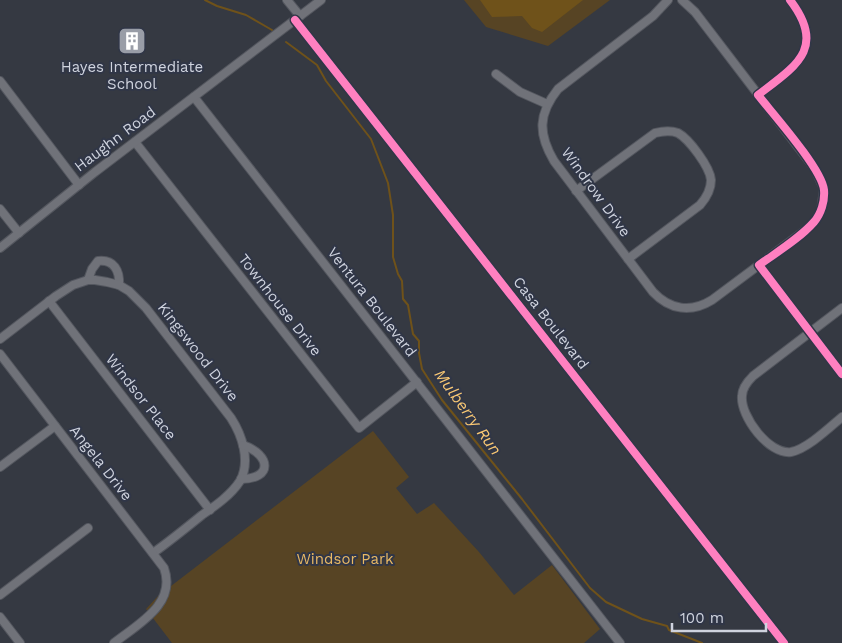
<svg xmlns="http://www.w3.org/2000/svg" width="842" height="643" viewBox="0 0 842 643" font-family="'Work Sans',sans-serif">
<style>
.green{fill:#574424}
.water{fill:#6f521a}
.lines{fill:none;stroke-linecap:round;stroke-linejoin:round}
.stream{stroke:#6f521a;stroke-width:2}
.minor-casing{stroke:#54575f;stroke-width:10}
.minor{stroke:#707279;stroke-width:8}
.cycleway-casing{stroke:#303647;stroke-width:11}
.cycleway{stroke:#ff80c0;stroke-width:8}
.labels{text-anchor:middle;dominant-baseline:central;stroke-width:4;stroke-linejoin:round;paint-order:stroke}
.poi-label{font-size:15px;fill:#cfd3de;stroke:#303647}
.street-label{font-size:15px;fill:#cfd3de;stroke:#303647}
.park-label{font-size:15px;fill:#e9b964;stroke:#303647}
.water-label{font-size:16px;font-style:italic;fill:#f9c873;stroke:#303647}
</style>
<rect width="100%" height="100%" fill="#353942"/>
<!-- green -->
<g class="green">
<polygon points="464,0 610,0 548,46 486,27"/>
<polygon points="373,431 409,477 396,488 417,514 434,503 479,552 514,595 552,565 600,629 584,643 172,643 146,609 158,596"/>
</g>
<!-- water -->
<polygon class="water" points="480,0 583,0 542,32 532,28 522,16 492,17"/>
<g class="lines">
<!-- stream -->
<g class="stream">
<polyline points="205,0 217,6 246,15 272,30"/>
<polyline points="286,42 317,65 326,81 371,139 388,183 393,215 393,257 398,274 402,281 403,299 408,305 413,334 419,341 419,353 422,369 442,400 522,499 590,588 606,602 642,619 667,626 669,630 702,643"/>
</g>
<defs>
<g id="minor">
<polyline points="287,0 300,16"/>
<path d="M668,0L653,16L558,89C538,114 538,134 554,161L653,292C670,310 691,313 712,300L807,229L815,221L821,211L824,189L815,169L695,12L682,0"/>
<polyline points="295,20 784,643"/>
<polyline points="496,74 520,92 547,104"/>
<polyline points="0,81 79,185"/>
<path d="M758,95C796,66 827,48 790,0"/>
<polyline points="194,97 620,643"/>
<polyline points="135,142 359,428 417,382"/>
<path d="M576,191L655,133C663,131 670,130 678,133C689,139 710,167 711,180C711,190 707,197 700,205L628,259"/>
<polyline points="0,209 19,233"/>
<polyline points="0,248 95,172 321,0"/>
<polyline points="759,265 842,374"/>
<path d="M88,280L92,269L98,261C114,259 120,271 119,285"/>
<polyline points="49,301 210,510"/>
<path d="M842,308L753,376C747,382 742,388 742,396C740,416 769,455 791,452C807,449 829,428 842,417"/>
<path d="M0,339L56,296L73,285L88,280H95L107,282L119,285L129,291L146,308L231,418C242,435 251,461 240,481C231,495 215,506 202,515C186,528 170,541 153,553"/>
<path d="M0,354L164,568C177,604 138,624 114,643"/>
<polyline points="0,467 55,426"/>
<path d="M241,479C273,479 271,455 243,445"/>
<polyline points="0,595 88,528"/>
<polyline points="0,617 20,643"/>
</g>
</defs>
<!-- minor casing -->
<use href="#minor" class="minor-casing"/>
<!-- minor -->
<use href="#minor" class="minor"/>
<defs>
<g id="cycleway">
<path d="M790,0C827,48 796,66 758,95C773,114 822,169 824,190C825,201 821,214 814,222C799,239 777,252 759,265L842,374"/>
<polyline points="295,20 784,643"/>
</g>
</defs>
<!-- cycleway casing -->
<use href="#cycleway" class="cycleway-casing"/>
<!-- cycleway -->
<use href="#cycleway" class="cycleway"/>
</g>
<!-- icons -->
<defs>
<symbol id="building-square" viewBox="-11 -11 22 22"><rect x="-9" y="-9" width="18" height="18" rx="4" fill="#999da7" stroke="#303647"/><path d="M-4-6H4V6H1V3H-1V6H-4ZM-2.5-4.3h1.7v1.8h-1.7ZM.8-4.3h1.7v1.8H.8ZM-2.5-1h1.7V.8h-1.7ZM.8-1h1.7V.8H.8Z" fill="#fff"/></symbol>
</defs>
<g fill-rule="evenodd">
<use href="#building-square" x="116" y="25" width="32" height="32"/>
</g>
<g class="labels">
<!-- poi labels -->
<g class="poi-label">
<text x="132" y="67">Hayes Intermediate<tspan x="132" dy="17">School</tspan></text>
</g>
<!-- street labels -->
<g class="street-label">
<text transform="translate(115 139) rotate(-37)">Haughn Road</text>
<text transform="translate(596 192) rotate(54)">Windrow Drive</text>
<text transform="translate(372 302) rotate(52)">Ventura Boulevard</text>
<text transform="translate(280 305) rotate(52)">Townhouse Drive</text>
<text transform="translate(551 323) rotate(52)">Casa Boulevard</text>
<text transform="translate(198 352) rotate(52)">Kingswood Drive</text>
<text transform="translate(141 397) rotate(52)">Windsor Place</text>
<text transform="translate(101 463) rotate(52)">Angela Drive</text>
</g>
<!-- park labels -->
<g class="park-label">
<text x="345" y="559">Windsor Park</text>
</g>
<!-- water labels -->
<g class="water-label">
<text transform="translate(468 412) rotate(54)">Mulberry Run</text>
</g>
</g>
<!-- scale -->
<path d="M672 623v8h94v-8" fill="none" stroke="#cfd3de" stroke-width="2.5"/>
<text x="680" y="623" font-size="15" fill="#cfd3de" stroke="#303647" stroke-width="4" paint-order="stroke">100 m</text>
</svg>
